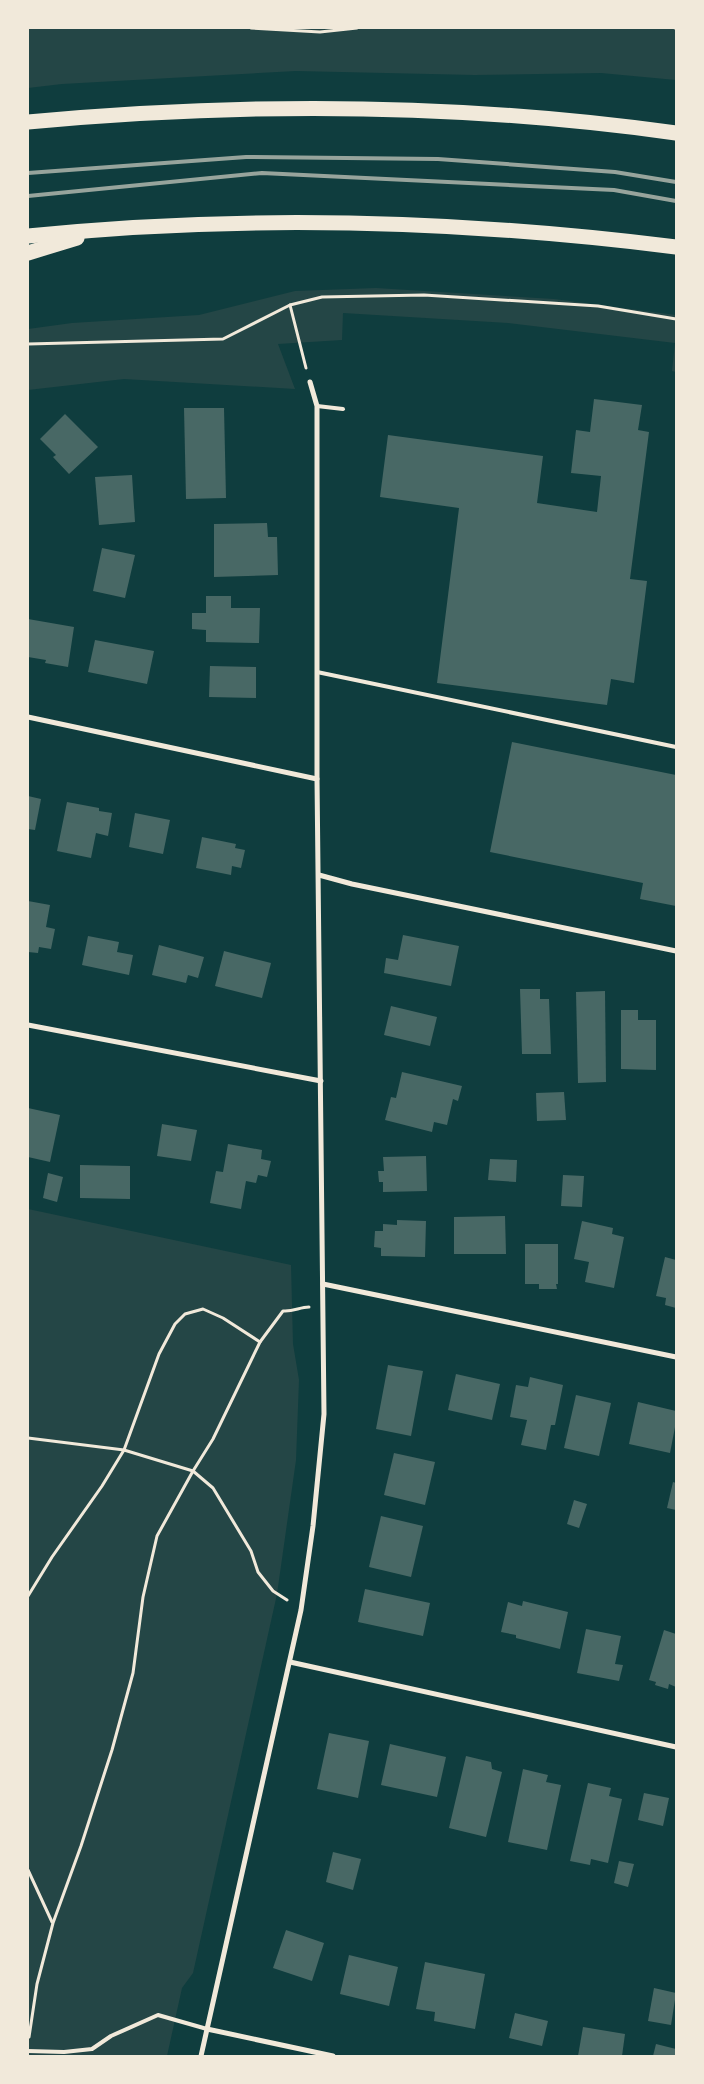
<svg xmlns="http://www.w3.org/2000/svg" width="704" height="2084" viewBox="0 0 704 2084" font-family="'PT Serif',serif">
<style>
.green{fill:#244646}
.building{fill:#486865}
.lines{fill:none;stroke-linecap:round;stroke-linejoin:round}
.path{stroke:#f1e9da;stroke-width:3}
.service{stroke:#f1e9da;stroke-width:4}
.minor{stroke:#f1e9da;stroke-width:5}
.motorway{stroke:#f1e9da;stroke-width:15}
.rail{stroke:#97a49c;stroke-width:4}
</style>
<rect width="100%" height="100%" fill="#0f3d3e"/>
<!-- green -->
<g class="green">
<polygon points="28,28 676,28 676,80 601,73 475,75 296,71 62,84 28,88"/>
<polygon points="376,288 554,299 676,315 676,372 672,371 675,343 508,323 343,313 342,340 278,344 295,389 124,379 28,390 28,329 72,323 199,315 295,291"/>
<polygon points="28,1209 291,1265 293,1344 299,1380 296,1460 277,1594 193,1973 182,1988 167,2056 28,2056"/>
</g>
<!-- building -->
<g class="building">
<polygon points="594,399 642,405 638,430 649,432 630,579 647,581 634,683 611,679 607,705 437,683 459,508 380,497 388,435 543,456 537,503 597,512 601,476 571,473 576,430 590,432"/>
<polygon points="184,408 224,408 226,498 186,499"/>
<polygon points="65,414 98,447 69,474 53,457 56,455 40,439"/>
<polygon points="132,475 135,522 99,525 95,477"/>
<polygon points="267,523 268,537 277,537 278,575 214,577 214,524"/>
<polygon points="102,548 135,555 125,598 93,591"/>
<polygon points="206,596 231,596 231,608 260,608 259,643 206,642 206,630 192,629 192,613 206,613"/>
<polygon points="28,619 74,627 68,667 45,663 46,660 28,657"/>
<polygon points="95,640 154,651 147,684 88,672"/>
<polygon points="210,666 256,667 256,698 209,697"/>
<polygon points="512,742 676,775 676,906 640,899 643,883 490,852"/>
<polygon points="28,796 41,799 35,830 28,829"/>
<polygon points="67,802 99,808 99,811 112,813 108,836 96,833 91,858 57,851"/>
<polygon points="135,813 170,820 163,854 129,847"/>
<polygon points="202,837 236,844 235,848 245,850 241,868 232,866 231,875 196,868"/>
<polygon points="28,901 50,905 46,927 55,929 51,949 39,947 38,953 28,952"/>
<polygon points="403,935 459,946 451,986 384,973 386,958 398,960"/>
<polygon points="88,936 119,942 117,952 133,955 129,975 82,965"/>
<polygon points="159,945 204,957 198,978 188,975 186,983 152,975"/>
<polygon points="224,951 271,963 262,998 215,986"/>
<polygon points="520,989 540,989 540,999 549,999 551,1054 522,1054"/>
<polygon points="605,991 606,1082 578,1083 576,992"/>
<polygon points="391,1006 437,1017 430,1046 384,1035"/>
<polygon points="621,1010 638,1010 638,1020 656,1020 656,1070 621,1069"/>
<polygon points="402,1072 462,1086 458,1101 453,1099 447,1125 434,1122 432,1132 385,1120 391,1097 396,1098"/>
<polygon points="564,1092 566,1120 537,1121 536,1093"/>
<polygon points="28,1108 60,1115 50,1162 28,1157"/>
<polygon points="162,1124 197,1130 191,1161 157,1156"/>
<polygon points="228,1144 262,1150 261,1159 271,1161 267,1177 258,1175 256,1183 246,1181 241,1209 210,1203 216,1171 223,1172"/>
<polygon points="426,1156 427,1191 383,1192 383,1182 379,1182 378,1171 384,1171 383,1157"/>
<polygon points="490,1159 517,1160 516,1182 488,1180"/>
<polygon points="80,1165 130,1166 130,1199 80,1198"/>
<polygon points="48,1173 63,1177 57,1202 43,1198"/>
<polygon points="563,1175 584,1176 582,1207 561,1206"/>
<polygon points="505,1216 506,1254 454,1254 454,1217"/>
<polygon points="397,1220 426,1221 425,1257 381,1256 381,1248 374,1247 375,1231 383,1231 383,1224 397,1225"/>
<polygon points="582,1221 613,1228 612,1234 624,1237 614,1288 585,1282 589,1262 574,1259"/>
<polygon points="525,1244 558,1244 558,1284 556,1284 557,1289 539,1289 539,1284 525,1284"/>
<polygon points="665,1257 676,1260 676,1308 665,1305 666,1298 656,1296"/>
<polygon points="388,1365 423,1371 411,1436 376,1429"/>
<polygon points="456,1374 500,1384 492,1420 448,1410"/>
<polygon points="530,1377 563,1385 555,1425 551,1425 546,1450 521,1445 527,1420 510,1417 516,1385 528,1387"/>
<polygon points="576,1395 611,1403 599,1456 564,1448"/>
<polygon points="638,1402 676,1411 676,1422 670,1453 629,1444"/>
<polygon points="394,1453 435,1462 425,1505 384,1495"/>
<polygon points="673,1482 676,1483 676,1510 667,1508"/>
<polygon points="574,1500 587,1504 579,1528 567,1524"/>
<polygon points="381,1516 423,1526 411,1577 369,1567"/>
<polygon points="365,1589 430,1603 423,1636 358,1622"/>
<polygon points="523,1601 568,1612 560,1649 516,1638 516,1635 501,1632 508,1602 522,1606"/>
<polygon points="586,1629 621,1636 615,1664 623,1665 619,1681 577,1673"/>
<polygon points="664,1630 676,1634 676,1687 669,1684 668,1689 655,1685 656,1682 649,1680"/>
<polygon points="329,1733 369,1741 358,1798 317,1789"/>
<polygon points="390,1744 446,1757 437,1797 381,1785"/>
<polygon points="466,1756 491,1762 492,1769 502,1772 486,1837 449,1828"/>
<polygon points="523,1769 548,1775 546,1782 561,1785 547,1850 508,1842"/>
<polygon points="588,1783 611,1788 609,1796 622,1799 608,1863 591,1859 590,1865 570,1861"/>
<polygon points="644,1793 669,1798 663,1826 638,1820"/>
<polygon points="333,1852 361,1859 353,1890 326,1882"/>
<polygon points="619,1861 634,1864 628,1887 614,1883"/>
<polygon points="286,1930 324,1943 312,1981 273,1968"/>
<polygon points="349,1955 398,1967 389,2006 340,1994"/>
<polygon points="425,1962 485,1974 475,2029 434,2021 435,2012 416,2009"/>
<polygon points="654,1988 676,1993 671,2025 648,2021"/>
<polygon points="515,2013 548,2021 542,2046 509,2038"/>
<polygon points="583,2027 625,2034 622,2056 578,2056"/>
<polygon points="656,2044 676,2049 676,2056 653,2056"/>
</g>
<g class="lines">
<!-- path -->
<g class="path">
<polyline points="251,28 320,32 357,28"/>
<polyline points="675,28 676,28"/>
<polyline points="290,305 306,368"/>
<polyline points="28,344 223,339 290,305 322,297 424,295 598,306 676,319"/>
<polyline points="28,1438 124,1450 193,1471 213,1488 251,1551 258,1572 273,1591 287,1600"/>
<polyline points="28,1596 52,1557 102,1486 124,1450 159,1354 175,1324 185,1314 203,1309 223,1318 260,1342"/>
<polyline points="28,1870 52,1922"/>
<path d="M29,2037L37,1984L53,1923L81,1846L112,1750L133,1673L143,1597L157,1536L193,1471L213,1439L260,1342L283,1311C293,1312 300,1307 309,1307"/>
</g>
<!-- service -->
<g class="service">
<polyline points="317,406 343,409"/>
<polyline points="317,672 676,747"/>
<polyline points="28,2051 64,2052 92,2049 111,2036 158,2015 207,2029"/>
</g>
<!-- minor -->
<g class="minor">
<polyline points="28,717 317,779"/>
<polyline points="319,875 352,884 676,951"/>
<polyline points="28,1025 321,1081"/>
<polyline points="323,1284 676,1357"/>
<polyline points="290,1662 676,1747"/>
<polyline points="207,2029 333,2056"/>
<polyline points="201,2056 301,1610 313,1526 324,1414 317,779 317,406 310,382"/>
</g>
<!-- motorway -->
<g class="motorway">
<path d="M28,122C243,102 462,103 676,133"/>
<path d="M28,236C244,214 461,220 676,247"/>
<polyline points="28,253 77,238"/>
</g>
<!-- rail -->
<g class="rail">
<polyline points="28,173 246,157 438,159 615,172 676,182"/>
<polyline points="28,196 262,173 614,190 676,201"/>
</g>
</g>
<!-- border -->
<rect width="704" height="2084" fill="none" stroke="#f1e9da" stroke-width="58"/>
</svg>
